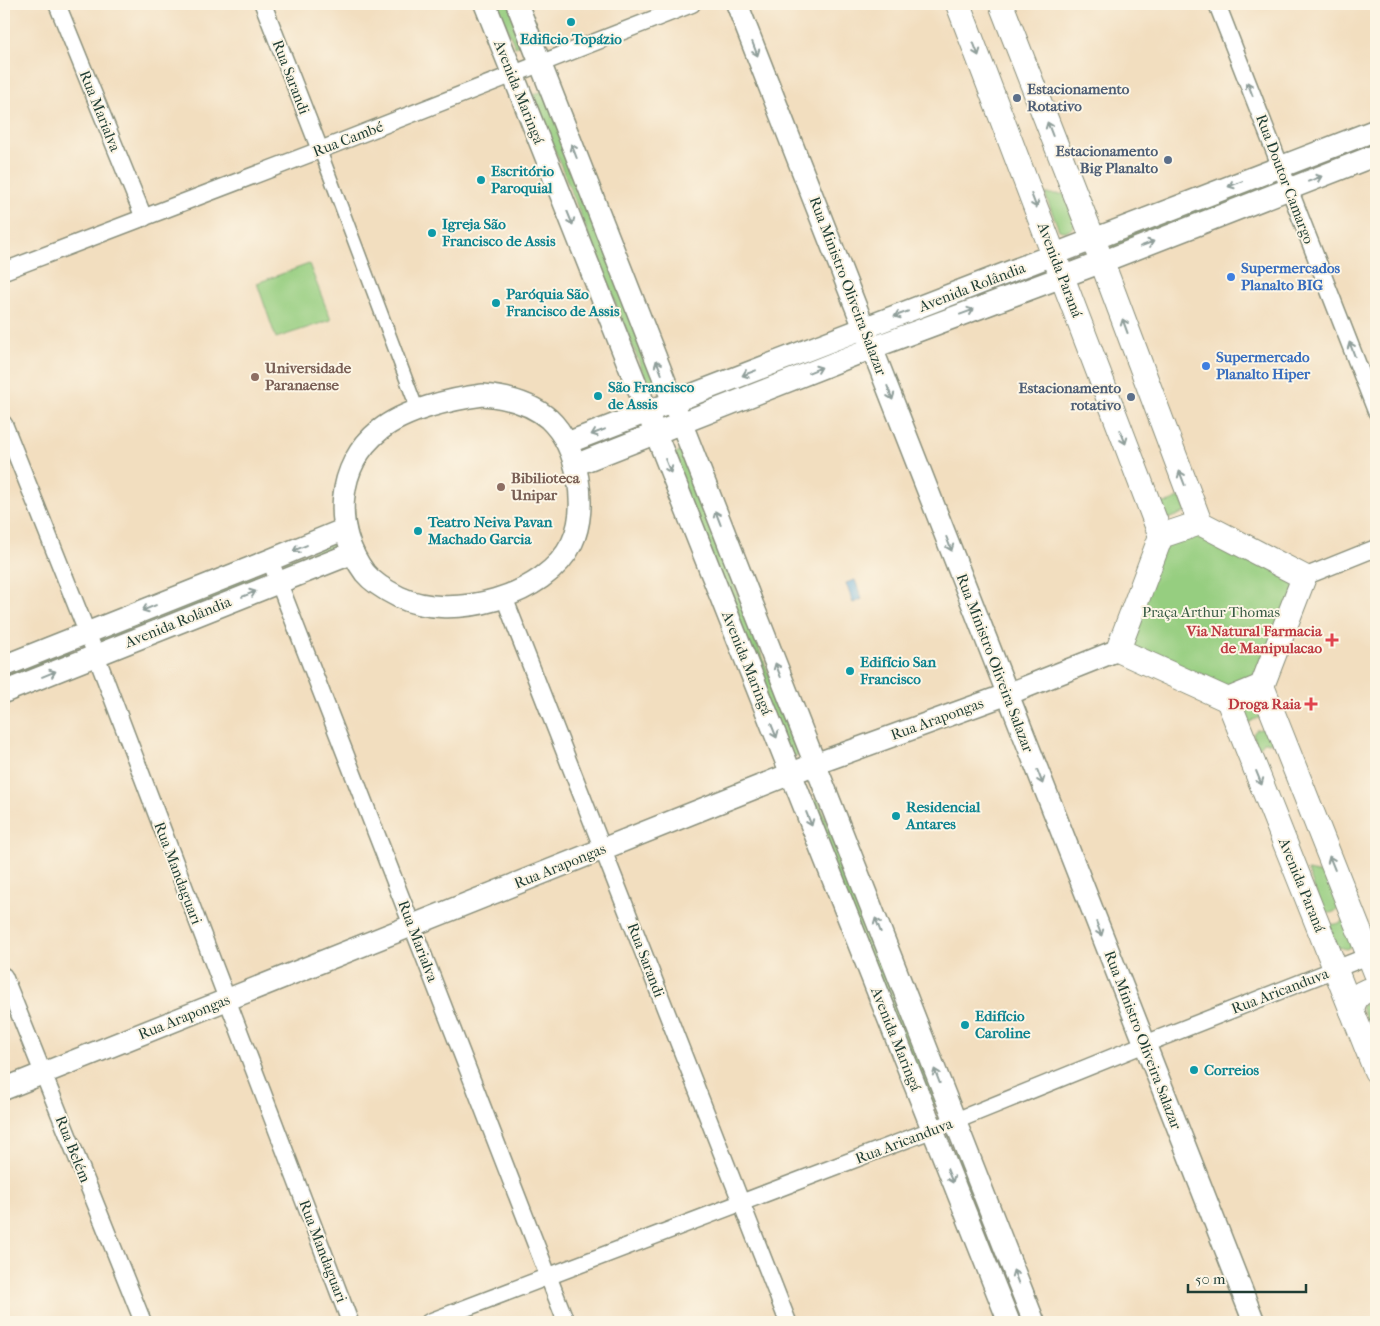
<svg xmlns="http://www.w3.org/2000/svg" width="1380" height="1326" viewBox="0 0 1380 1326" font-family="'IM FELL French Canon',serif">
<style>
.green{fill:#96ce80;stroke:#5a865a}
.water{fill:#64acdb;stroke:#427488}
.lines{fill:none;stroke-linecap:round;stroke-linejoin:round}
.pedestrian-casing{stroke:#888e7a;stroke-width:15}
.minor-casing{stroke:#888e7a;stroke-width:19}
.tertiary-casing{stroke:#888e7a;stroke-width:24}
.secondary-casing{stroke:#888e7a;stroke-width:26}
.pedestrian{stroke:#fff;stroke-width:12}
.minor{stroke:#fff;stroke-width:16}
.tertiary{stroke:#fff;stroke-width:21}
.secondary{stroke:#fff;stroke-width:24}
.oneway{stroke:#8f9e9a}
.culture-dot{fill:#0f9aa8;stroke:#fcf5e5;stroke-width:2}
.service-dot{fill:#5c6f8a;stroke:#fcf5e5;stroke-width:2}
.shop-dot{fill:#3f7fe0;stroke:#fcf5e5;stroke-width:2}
.education-dot{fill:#8d6e63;stroke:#fcf5e5;stroke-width:2}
.health-dot{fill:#e0444e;stroke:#fcf5e5;stroke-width:2}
.labels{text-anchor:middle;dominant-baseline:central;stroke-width:4;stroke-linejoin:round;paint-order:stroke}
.culture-label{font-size:15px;font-weight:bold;fill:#0d838f;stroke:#fcf5e5;text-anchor:start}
.street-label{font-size:15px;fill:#1f3d34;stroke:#fcf5e5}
.service-label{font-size:15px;font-weight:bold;fill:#4e5e75;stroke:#fcf5e5;text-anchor:end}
.shop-label{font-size:15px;font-weight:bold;fill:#366cbe;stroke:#fcf5e5;text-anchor:start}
.education-label{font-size:15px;font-weight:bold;fill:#785e54;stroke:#fcf5e5;text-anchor:start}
.park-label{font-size:15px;fill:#375a43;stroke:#fcf5e5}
.health-label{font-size:15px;font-weight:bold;fill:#be3a42;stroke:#fcf5e5;text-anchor:end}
</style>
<rect width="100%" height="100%" fill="#fcf5e5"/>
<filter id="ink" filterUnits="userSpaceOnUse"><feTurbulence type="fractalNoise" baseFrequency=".02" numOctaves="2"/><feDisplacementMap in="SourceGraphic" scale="10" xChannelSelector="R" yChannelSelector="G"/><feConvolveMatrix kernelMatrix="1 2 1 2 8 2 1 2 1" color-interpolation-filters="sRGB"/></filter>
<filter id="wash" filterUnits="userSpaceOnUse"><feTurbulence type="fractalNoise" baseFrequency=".0096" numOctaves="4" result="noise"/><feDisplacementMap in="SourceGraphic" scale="20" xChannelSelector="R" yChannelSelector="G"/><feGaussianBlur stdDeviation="1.12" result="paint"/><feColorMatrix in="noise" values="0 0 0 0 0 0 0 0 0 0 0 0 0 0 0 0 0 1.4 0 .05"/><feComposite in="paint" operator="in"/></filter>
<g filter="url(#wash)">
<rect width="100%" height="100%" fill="#f2debf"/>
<!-- green -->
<g class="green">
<polygon points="497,4 510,4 525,43 515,47"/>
<polygon points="545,90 662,385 650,390 533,95"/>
<polygon points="1376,139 1376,149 1297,180 1294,171"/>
<polygon points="1275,177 1278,187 1114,251 1110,242"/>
<path d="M1045,194H1064L1075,223C1073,230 1067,233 1059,230Z"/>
<polygon points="309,264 331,320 276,338 257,283"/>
<polygon points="682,451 800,754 788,759 670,456"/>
<path d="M1180,496L1186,512L1165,520L1158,502C1167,504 1173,502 1180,496Z"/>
<polygon points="1200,523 1304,577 1262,686 1228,700 1118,650 1161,536"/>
<polygon points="337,542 340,549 287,568 284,561"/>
<polygon points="265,571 268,579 99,644 95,635"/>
<polygon points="68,650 71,657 4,684 4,675"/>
<path d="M1253,696L1268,718C1260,717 1255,718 1249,723L1242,709L1244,700Z"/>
<polygon points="1261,729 1267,729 1277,743 1264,742 1257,751 1253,734 1256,730"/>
<polygon points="818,799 937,1103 927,1107 807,803"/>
<path d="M1308,871L1331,876L1339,907C1334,914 1328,915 1322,909Z"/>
<path d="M1345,919L1355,940L1352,946L1346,949L1338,947L1327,924C1334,925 1340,924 1345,919Z"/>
<polygon points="1376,995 1376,1030 1370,1029 1361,1006"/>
<polygon points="962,1149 1030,1322 1018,1322 952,1153"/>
</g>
<!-- water -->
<polygon class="water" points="855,580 862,599 853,603 846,583"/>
</g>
<g filter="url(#ink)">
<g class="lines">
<defs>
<polyline id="pedestrian" points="320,150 418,411"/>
<g id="minor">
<polyline points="57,4 144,218"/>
<polyline points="263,4 320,150"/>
<polyline points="1217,4 1376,411"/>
<polyline points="4,271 320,150 692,4"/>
<polyline points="4,424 96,655 350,1322"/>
<polyline points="270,560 566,1322"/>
<polyline points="1304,577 1376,548"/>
<polyline points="504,597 788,1322"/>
<polyline points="4,976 143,1322"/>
<polyline points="429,1322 955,1121 1145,1044 1376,953"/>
</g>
<g id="tertiary">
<polyline points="485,4 1009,1322"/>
<polyline points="517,4 1034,1322"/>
<polyline points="737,4 1254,1322"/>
<path d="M483,395C506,397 532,404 549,419C578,446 589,507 572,543C546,597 451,622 399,597C387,591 374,584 365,573C332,529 336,465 380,430C405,410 451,399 483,395Z"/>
<polyline points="567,443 1376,130"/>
<polyline points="575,465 872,348 1102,262 1376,155"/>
<polyline points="4,666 270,560 345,529"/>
<polyline points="4,692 353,553"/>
<polyline points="4,1089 815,764 1008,694 1118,650"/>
</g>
<g id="secondary">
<polyline points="958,4 1161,536"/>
<polyline points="1001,4 1102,262 1200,523"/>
<polygon points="1200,523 1304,577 1262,686 1228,700 1118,650 1161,536"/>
<polyline points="1262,686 1376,973"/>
<polyline points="1228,700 1376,1071"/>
<path d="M1352,1011C1354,997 1362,989 1376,990"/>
</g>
</defs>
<!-- pedestrian casing -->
<use href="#pedestrian" class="pedestrian-casing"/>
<!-- minor casing -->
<use href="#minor" class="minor-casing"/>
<!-- tertiary casing -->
<use href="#tertiary" class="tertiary-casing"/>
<!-- secondary casing -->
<use href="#secondary" class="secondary-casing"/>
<!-- pedestrian -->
<use href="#pedestrian" class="pedestrian"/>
<!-- minor -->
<use href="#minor" class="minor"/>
<!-- tertiary -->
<use href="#tertiary" class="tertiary"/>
<!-- secondary -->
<use href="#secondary" class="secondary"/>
</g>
<!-- one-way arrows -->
<defs><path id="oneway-shaft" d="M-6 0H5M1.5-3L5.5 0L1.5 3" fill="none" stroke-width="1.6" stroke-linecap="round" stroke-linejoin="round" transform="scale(1.25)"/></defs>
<g class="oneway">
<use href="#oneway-shaft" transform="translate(755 49) rotate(69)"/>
<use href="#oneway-shaft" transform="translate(976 49) rotate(69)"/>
<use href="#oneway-shaft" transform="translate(1250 89) rotate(-111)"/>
<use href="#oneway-shaft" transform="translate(1050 129) rotate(-111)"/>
<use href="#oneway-shaft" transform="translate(574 151) rotate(-111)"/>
<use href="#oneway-shaft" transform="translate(1315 179) rotate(-21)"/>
<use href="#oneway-shaft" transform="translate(1235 184) rotate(159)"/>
<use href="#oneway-shaft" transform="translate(1034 201) rotate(69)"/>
<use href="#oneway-shaft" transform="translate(570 218) rotate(68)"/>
<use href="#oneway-shaft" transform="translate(1147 244) rotate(-21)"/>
<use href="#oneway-shaft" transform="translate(967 312) rotate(-20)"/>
<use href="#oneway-shaft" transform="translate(901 314) rotate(159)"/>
<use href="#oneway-shaft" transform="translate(1125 326) rotate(-110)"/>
<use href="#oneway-shaft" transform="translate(1352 349) rotate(-111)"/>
<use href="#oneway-shaft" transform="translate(659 367) rotate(-111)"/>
<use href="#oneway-shaft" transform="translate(815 370) rotate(-22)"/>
<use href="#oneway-shaft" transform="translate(749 373) rotate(159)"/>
<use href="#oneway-shaft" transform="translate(890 393) rotate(69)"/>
<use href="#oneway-shaft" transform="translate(598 432) rotate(159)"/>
<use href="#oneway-shaft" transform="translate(1123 437) rotate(69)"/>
<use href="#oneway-shaft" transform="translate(668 466) rotate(68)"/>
<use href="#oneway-shaft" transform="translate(1182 478) rotate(-111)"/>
<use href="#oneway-shaft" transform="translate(718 518) rotate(-111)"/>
<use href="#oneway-shaft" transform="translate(949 544) rotate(69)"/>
<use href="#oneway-shaft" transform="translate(300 548) rotate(157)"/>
<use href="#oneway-shaft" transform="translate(249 594) rotate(-22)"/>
<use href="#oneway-shaft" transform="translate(149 608) rotate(158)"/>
<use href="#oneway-shaft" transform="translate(778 670) rotate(-111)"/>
<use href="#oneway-shaft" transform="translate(49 674) rotate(-22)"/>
<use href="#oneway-shaft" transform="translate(774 731) rotate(68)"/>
<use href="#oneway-shaft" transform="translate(1040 777) rotate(69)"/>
<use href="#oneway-shaft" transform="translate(1259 778) rotate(68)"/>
<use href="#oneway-shaft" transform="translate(809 819) rotate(68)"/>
<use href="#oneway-shaft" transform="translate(1332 863) rotate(-112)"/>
<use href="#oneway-shaft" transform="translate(878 925) rotate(-111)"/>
<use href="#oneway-shaft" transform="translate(1099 929) rotate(69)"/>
<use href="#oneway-shaft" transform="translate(937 1076) rotate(-111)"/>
<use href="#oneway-shaft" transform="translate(950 1176) rotate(68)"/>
<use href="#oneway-shaft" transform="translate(1016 1277) rotate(-111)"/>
</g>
</g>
<!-- markers -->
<g class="culture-dot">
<circle cx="571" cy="22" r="5"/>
<circle cx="481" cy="180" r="5"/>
<circle cx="432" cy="233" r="5"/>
<circle cx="496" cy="303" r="5"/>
<circle cx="598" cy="396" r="5"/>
<circle cx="418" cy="531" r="5"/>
<circle cx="850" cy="671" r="5"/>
<circle cx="896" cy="816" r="5"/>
<circle cx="965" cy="1025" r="5"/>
<circle cx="1194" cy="1070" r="5"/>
</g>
<g class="service-dot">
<circle cx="1017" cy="98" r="5"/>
<circle cx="1168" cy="160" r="5"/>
<circle cx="1131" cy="397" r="5"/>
</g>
<g class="shop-dot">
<circle cx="1231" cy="277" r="5"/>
<circle cx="1206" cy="366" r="5"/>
</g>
<g class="education-dot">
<circle cx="255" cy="377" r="5"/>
<circle cx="501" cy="487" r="5"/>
</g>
<g class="health-dot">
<path d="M1329.5 632.5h5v5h5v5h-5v5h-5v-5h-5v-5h5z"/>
<path d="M1308.5 696.5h5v5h5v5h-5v5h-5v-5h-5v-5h5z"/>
</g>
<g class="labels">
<!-- culture labels -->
<g class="culture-label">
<text x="571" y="39" text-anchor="middle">Edificio Topázio</text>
<text x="491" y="171">Escritório<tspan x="491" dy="17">Paroquial</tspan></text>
<text x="442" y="224">Igreja São<tspan x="442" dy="17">Francisco de Assis</tspan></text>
<text x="506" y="294">Paróquia São<tspan x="506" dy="17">Francisco de Assis</tspan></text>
<text x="608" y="387">São Francisco<tspan x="608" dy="17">de Assis</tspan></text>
<text x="428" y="522">Teatro Neiva Pavan<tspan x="428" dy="17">Machado Garcia</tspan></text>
<text x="860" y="662">Edifício San<tspan x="860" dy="17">Francisco</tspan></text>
<text x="906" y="807">Residencial<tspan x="906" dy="17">Antares</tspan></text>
<text x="975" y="1016">Edifício<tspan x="975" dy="17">Caroline</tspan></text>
<text x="1204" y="1070">Correios</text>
</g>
<!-- street labels -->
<g class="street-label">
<text transform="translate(291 77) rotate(69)">Rua Sarandi</text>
<text transform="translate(519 92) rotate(68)">Avenida Maringá</text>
<text transform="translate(100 111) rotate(68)">Rua Marialva</text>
<text transform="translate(348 139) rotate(-21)">Rua Cambé</text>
<text transform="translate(1285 179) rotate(69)">Rua Doutor Camargo</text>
<text transform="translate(1060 270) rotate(69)">Avenida Paraná</text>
<text transform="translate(848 286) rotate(69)">Rua Ministro Oliveira Salazar</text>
<text transform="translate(972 287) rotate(-21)">Avenida Rolândia</text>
<text transform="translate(178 622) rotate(-22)">Avenida Rolândia</text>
<text transform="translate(747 663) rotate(68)">Avenida Maringá</text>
<text transform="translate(995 663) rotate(69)">Rua Ministro Oliveira Salazar</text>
<text transform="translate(937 719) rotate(-20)">Rua Arapongas</text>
<text transform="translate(560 866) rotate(-22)">Rua Arapongas</text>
<text transform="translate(178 873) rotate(69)">Rua Mandaguari</text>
<text transform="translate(1302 885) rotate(68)">Avenida Paraná</text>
<text transform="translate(418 941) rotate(69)">Rua Marialva</text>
<text transform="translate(646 960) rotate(69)">Rua Sarandi</text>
<text transform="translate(1280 991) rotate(-21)">Rua Aricanduva</text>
<text transform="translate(184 1017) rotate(-22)">Rua Arapongas</text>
<text transform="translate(896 1039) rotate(68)">Avenida Maringá</text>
<text transform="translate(1143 1040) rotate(69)">Rua Ministro Oliveira Salazar</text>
<text transform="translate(904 1141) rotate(-21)">Rua Aricanduva</text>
<text transform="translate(73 1149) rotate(68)">Rua Belém</text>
<text transform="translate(323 1251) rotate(69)">Rua Mandaguari</text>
</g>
<!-- service labels -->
<g class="service-label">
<text x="1027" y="89" text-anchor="start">Estacionamento<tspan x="1027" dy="17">Rotativo</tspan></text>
<text x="1158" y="151">Estacionamento<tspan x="1158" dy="17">Big Planalto</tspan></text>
<text x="1121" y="388">Estacionamento<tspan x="1121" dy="17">rotativo</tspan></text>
</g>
<!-- shop labels -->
<g class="shop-label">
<text x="1241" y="268">Supermercados<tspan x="1241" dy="17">Planalto BIG</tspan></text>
<text x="1216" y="357">Supermercado<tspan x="1216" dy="17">Planalto Hiper</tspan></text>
</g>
<!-- education labels -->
<g class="education-label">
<text x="265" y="368">Universidade<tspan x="265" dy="17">Paranaense</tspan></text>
<text x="511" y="478">Bibilioteca<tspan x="511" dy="17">Unipar</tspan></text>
</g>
<!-- park labels -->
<g class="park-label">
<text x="1211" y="612">Praça Arthur Thomas</text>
</g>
<!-- health labels -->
<g class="health-label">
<text x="1322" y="631">Via Natural Farmacia<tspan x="1322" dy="17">de Manipulacao</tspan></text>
<text x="1301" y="704">Droga Raia</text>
</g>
</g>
<!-- margin -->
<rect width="1380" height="1326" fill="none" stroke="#fcf5e5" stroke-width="20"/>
<!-- scale -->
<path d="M1188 1284v8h118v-8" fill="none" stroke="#1f3d34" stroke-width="2.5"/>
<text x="1195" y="1284" font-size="15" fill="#1f3d34" stroke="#fcf5e5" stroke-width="4" paint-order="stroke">50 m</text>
</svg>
